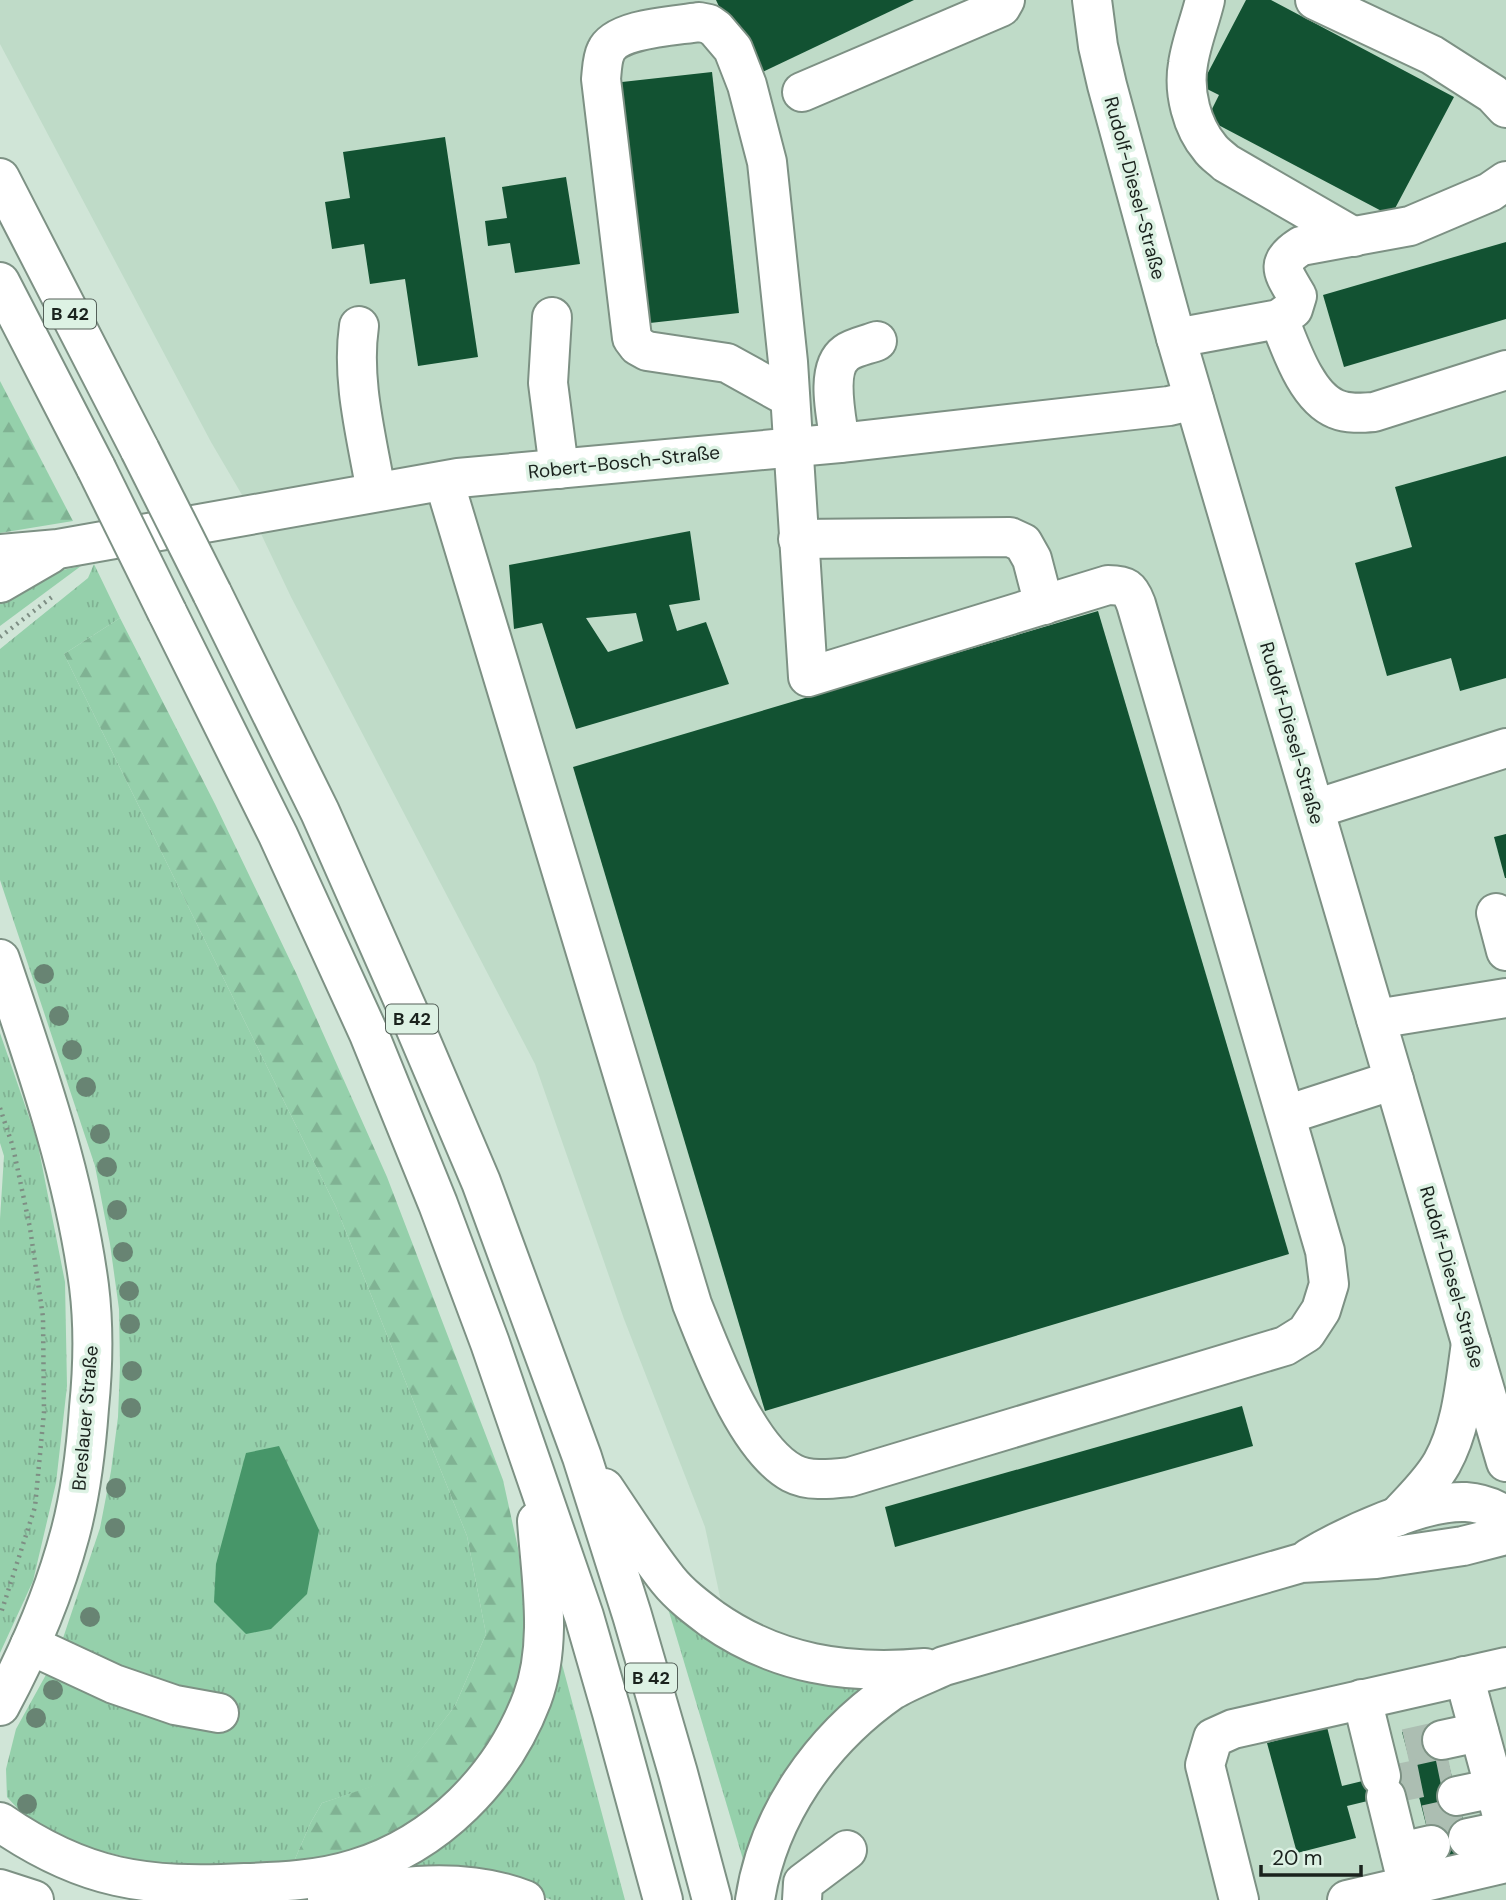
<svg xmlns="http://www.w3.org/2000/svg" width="1506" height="1900" viewBox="0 0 1506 1900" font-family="'DM Sans',sans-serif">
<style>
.built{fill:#bfdbc8}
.grass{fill:url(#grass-tufts)}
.forest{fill:url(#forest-firs)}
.water{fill:#479669}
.building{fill:#125232;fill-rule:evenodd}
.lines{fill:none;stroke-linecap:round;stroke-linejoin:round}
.minor-tunnel{stroke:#acbeb2;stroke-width:38;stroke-dasharray:38 19;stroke-linecap:butt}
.minor-casing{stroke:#7d9184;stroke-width:42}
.highway-casing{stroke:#7d9184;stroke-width:42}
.path{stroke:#7e8e84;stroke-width:4.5;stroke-dasharray:2 5;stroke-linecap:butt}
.minor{stroke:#fff;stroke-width:38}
.highway{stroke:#fff;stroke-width:38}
.highway-bridge-casing{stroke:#7d9184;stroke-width:42;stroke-linecap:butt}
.highway-bridge{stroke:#fff;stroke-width:38}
.tree{fill:#688473}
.labels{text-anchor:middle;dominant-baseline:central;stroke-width:7;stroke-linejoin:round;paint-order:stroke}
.shield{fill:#ddf2e4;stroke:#546059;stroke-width:2}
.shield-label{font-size:18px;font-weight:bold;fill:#1a221d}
.street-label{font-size:19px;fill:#1a221d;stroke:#ddf2e4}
</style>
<defs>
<pattern id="grass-tufts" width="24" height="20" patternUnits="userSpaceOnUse" patternTransform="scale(1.75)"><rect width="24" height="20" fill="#95d0ab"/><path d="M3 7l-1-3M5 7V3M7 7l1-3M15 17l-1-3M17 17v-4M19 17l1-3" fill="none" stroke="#80b293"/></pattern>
<pattern id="forest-firs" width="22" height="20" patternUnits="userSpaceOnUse" patternTransform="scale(1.75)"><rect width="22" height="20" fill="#95d0ab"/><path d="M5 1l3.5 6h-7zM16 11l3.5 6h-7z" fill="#80b293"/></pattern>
</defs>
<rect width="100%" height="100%" fill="#d0e5d7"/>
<!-- built -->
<polygon class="built" points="0,0 1506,0 1506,1900 785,1900 705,1527 624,1319 535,1064 291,597 245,500 211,442 0,44"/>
<!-- grass -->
<g class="grass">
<polygon points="94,564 120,618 64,654 336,1207 467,1536 486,1634 455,1706 399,1778 322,1803 311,1822 292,1866 212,1869 141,1861 72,1843 32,1824 7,1797 6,1769 16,1729 58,1653 100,1528 111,1471 118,1417 120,1367 119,1309 110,1244 95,1166 0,880 0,649 88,578"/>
<polygon points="81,566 0,626 0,598 49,573"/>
<polygon points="0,1033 37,1140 65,1282 67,1386 56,1483 33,1581 0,1653 0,1219 4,1156 0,1143"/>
<polygon points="664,1595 896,1681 745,1866"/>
<polygon points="562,1664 625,1900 552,1900 475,1872 416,1870 411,1859"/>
</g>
<!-- forest -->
<g class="forest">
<polygon points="0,381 73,521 0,533"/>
<polygon points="120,618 215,804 297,975 387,1177 503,1480 518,1548 530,1639 524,1678 497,1742 425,1821 386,1838 338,1855 292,1866 311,1822 322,1803 399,1777 455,1706 486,1634 467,1536 336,1207 64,654"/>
</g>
<!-- water -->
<polygon class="water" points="279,1446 319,1530 307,1594 271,1629 246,1634 214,1602 216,1564 246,1453"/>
<!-- building -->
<g class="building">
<polygon points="716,0 914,0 752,77"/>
<polygon points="1246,0 1271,0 1454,97 1391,216 1207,119 1219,95 1201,86"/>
<polygon points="712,72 739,313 641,324 613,83"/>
<polygon points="445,137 478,357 418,366 405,279 370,284 364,244 332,249 325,202 350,198 343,152"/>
<polygon points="566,177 580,264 515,273 510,243 488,246 485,221 507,218 502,187"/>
<polygon points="1506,242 1506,319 1344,367 1323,295"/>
<polygon points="1506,456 1506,678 1460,691 1451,658 1387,676 1355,563 1412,547 1395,487"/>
<path d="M690,531L700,600L669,605L677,631L706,622L729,684L576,729L542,623L514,629L509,565ZM636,613L643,641L608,652L586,618Z"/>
<polygon points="1098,611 1289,1254 765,1411 573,767"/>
<polygon points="1506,834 1506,878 1505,878 1494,837"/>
<polygon points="1242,1406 1253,1446 895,1547 885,1507"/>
<polygon points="1438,1723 1473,1858 1437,1868 1417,1789 1347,1806 1356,1838 1297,1853 1267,1743 1327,1727 1342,1786 1412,1769 1402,1732"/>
</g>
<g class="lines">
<!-- minor-tunnel -->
<g class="minor-tunnel">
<polyline points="1406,1748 1442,1740"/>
<polyline points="1383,1786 1451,1772"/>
<polyline points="1426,1824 1462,1816"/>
</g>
<defs>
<g id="minor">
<polyline points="1092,0 1098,46 1107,85 1176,338 1506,1462"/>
<path d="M1205,0C1200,21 1191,43 1188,64C1183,92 1192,127 1210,148C1214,154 1221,158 1226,163L1354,237"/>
<polyline points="1315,0 1432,55 1493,94 1506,108"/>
<polyline points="802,92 1001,7 1005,0"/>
<polyline points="552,317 548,383 559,469"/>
<path d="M1279,319C1290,346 1306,397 1336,409C1348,414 1361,413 1374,412L1506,370"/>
<path d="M359,326C351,381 367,438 376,492"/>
<path d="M1176,338L1279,319L1293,309L1297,296C1283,272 1274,263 1301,246L1410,226L1490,192L1506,181"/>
<path d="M840,443C837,419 824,369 846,353C854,347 867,345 877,341"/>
<path d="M444,481L692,1304C711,1351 746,1448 792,1473C809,1482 831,1479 850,1477L1285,1346L1306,1333L1321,1310L1329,1284L1325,1251L1136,604C1130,588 1126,585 1108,585L808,677L788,362L767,162L747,85L733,49L716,29L709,24L699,22C676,26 616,28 606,51C602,59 602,70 601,79L632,338L638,346L647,351L727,363L790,398"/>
<polyline points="798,539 1010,537 1023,543 1032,559 1044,605"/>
<polyline points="0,554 58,549 458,478 840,443 1169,406 1194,400"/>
<polyline points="0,583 50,554"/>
<polyline points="1315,809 1506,748"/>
<polyline points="1496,913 1506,951"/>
<path d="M0,959C36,1066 74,1173 89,1286C94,1326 93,1368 89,1408C86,1450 81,1493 70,1534C54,1594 29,1652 0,1706"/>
<polyline points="1376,1019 1506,998"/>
<polyline points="1286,1115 1394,1080"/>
<polyline points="30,1645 114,1684 175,1705 219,1713"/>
<polyline points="1464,1676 1506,1830"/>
<polyline points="1362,1699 1381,1776"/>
<polyline points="1442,1740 1479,1732"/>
<polyline points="1457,1796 1495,1788"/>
<polyline points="1386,1797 1408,1886"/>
<polyline points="1468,1838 1506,1830"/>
<polyline points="1400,1852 1431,1845"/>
<polyline points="802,1900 803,1883 847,1850"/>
<polyline points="1239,1900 1205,1765 1213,1738 1233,1729 1506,1667"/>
<polyline points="1347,1900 1506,1863"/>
</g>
<g id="highway">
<polyline points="0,178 140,450"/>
<polyline points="0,282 96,468"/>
<polyline points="212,593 320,812 409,1013 481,1182 582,1457 632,1615 678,1773 712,1900"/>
<polyline points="167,612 278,835 369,1034 438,1204 490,1343 584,1616 612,1713 663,1900"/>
<path d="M604,1488C625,1519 645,1551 668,1580C680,1595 696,1607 712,1619C776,1664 847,1675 925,1668"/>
<path d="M1397,1517C1412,1500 1430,1484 1442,1463C1462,1427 1465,1384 1471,1343"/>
<path d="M1309,1558C1346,1536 1423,1500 1466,1502C1481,1503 1494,1508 1506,1516"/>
<path d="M0,1822C84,1880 146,1888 245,1883C282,1882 320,1880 355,1869C437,1844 502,1778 532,1699C553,1643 541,1579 537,1521"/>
<polyline points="0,1889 34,1900"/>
<path d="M327,1898C393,1887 461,1875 525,1900"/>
<path d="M755,1900C768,1815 821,1740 891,1691C907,1681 927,1674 944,1666L1301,1563L1376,1559L1463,1546L1506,1535"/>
</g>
</defs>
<!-- minor casing -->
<use href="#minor" class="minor-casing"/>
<!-- highway casing -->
<use href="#highway" class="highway-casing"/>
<!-- path -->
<g class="path">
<polyline points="0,637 52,597"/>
<polyline points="0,1108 13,1147 30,1228 43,1317 44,1412 35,1507 1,1613"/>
</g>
<!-- minor -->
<use href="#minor" class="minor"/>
<!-- highway -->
<use href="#highway" class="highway"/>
<defs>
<g id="highway-bridge">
<polyline points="140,450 212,593"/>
<polyline points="96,468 167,612"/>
</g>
</defs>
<!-- highway-bridge casing -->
<use href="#highway-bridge" class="highway-bridge-casing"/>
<!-- highway-bridge -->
<use href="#highway-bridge" class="highway-bridge"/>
</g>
<!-- trees -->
<g class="tree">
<circle cx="44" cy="974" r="10"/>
<circle cx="59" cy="1016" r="10"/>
<circle cx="72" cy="1050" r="10"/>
<circle cx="86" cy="1087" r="10"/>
<circle cx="100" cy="1134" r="10"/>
<circle cx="107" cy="1167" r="10"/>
<circle cx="117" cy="1210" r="10"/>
<circle cx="123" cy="1252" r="10"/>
<circle cx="129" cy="1291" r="10"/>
<circle cx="130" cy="1324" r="10"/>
<circle cx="132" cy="1371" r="10"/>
<circle cx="131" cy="1408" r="10"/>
<circle cx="116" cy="1488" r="10"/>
<circle cx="115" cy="1528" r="10"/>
<circle cx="90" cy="1617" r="10"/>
<circle cx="53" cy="1690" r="10"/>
<circle cx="36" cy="1718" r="10"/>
<circle cx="27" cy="1804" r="10"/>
</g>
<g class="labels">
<!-- shield labels -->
<g class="shield">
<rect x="44" y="299.5" width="52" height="29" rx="5"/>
<rect x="386" y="1004.5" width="52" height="29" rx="5"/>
<rect x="625" y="1663.5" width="52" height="29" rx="5"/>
</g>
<g class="shield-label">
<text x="70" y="314">B 42</text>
<text x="412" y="1019">B 42</text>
<text x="651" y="1678">B 42</text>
</g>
<!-- street labels -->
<g class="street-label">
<text transform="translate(1135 188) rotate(75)">Rudolf-Diesel-Straße</text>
<text transform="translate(624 462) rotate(-6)">Robert-Bosch-Straße</text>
<text transform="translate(1292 733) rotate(74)">Rudolf-Diesel-Straße</text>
<text transform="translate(1452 1277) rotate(74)">Rudolf-Diesel-Straße</text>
<text transform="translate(85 1418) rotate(-85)">Breslauer Straße</text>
</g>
</g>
<!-- scale -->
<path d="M1261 1865v10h100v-10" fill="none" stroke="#1a221d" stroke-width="3.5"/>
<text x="1272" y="1865" font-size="21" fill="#1a221d" stroke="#ddf2e4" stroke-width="5" paint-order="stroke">20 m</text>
</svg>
